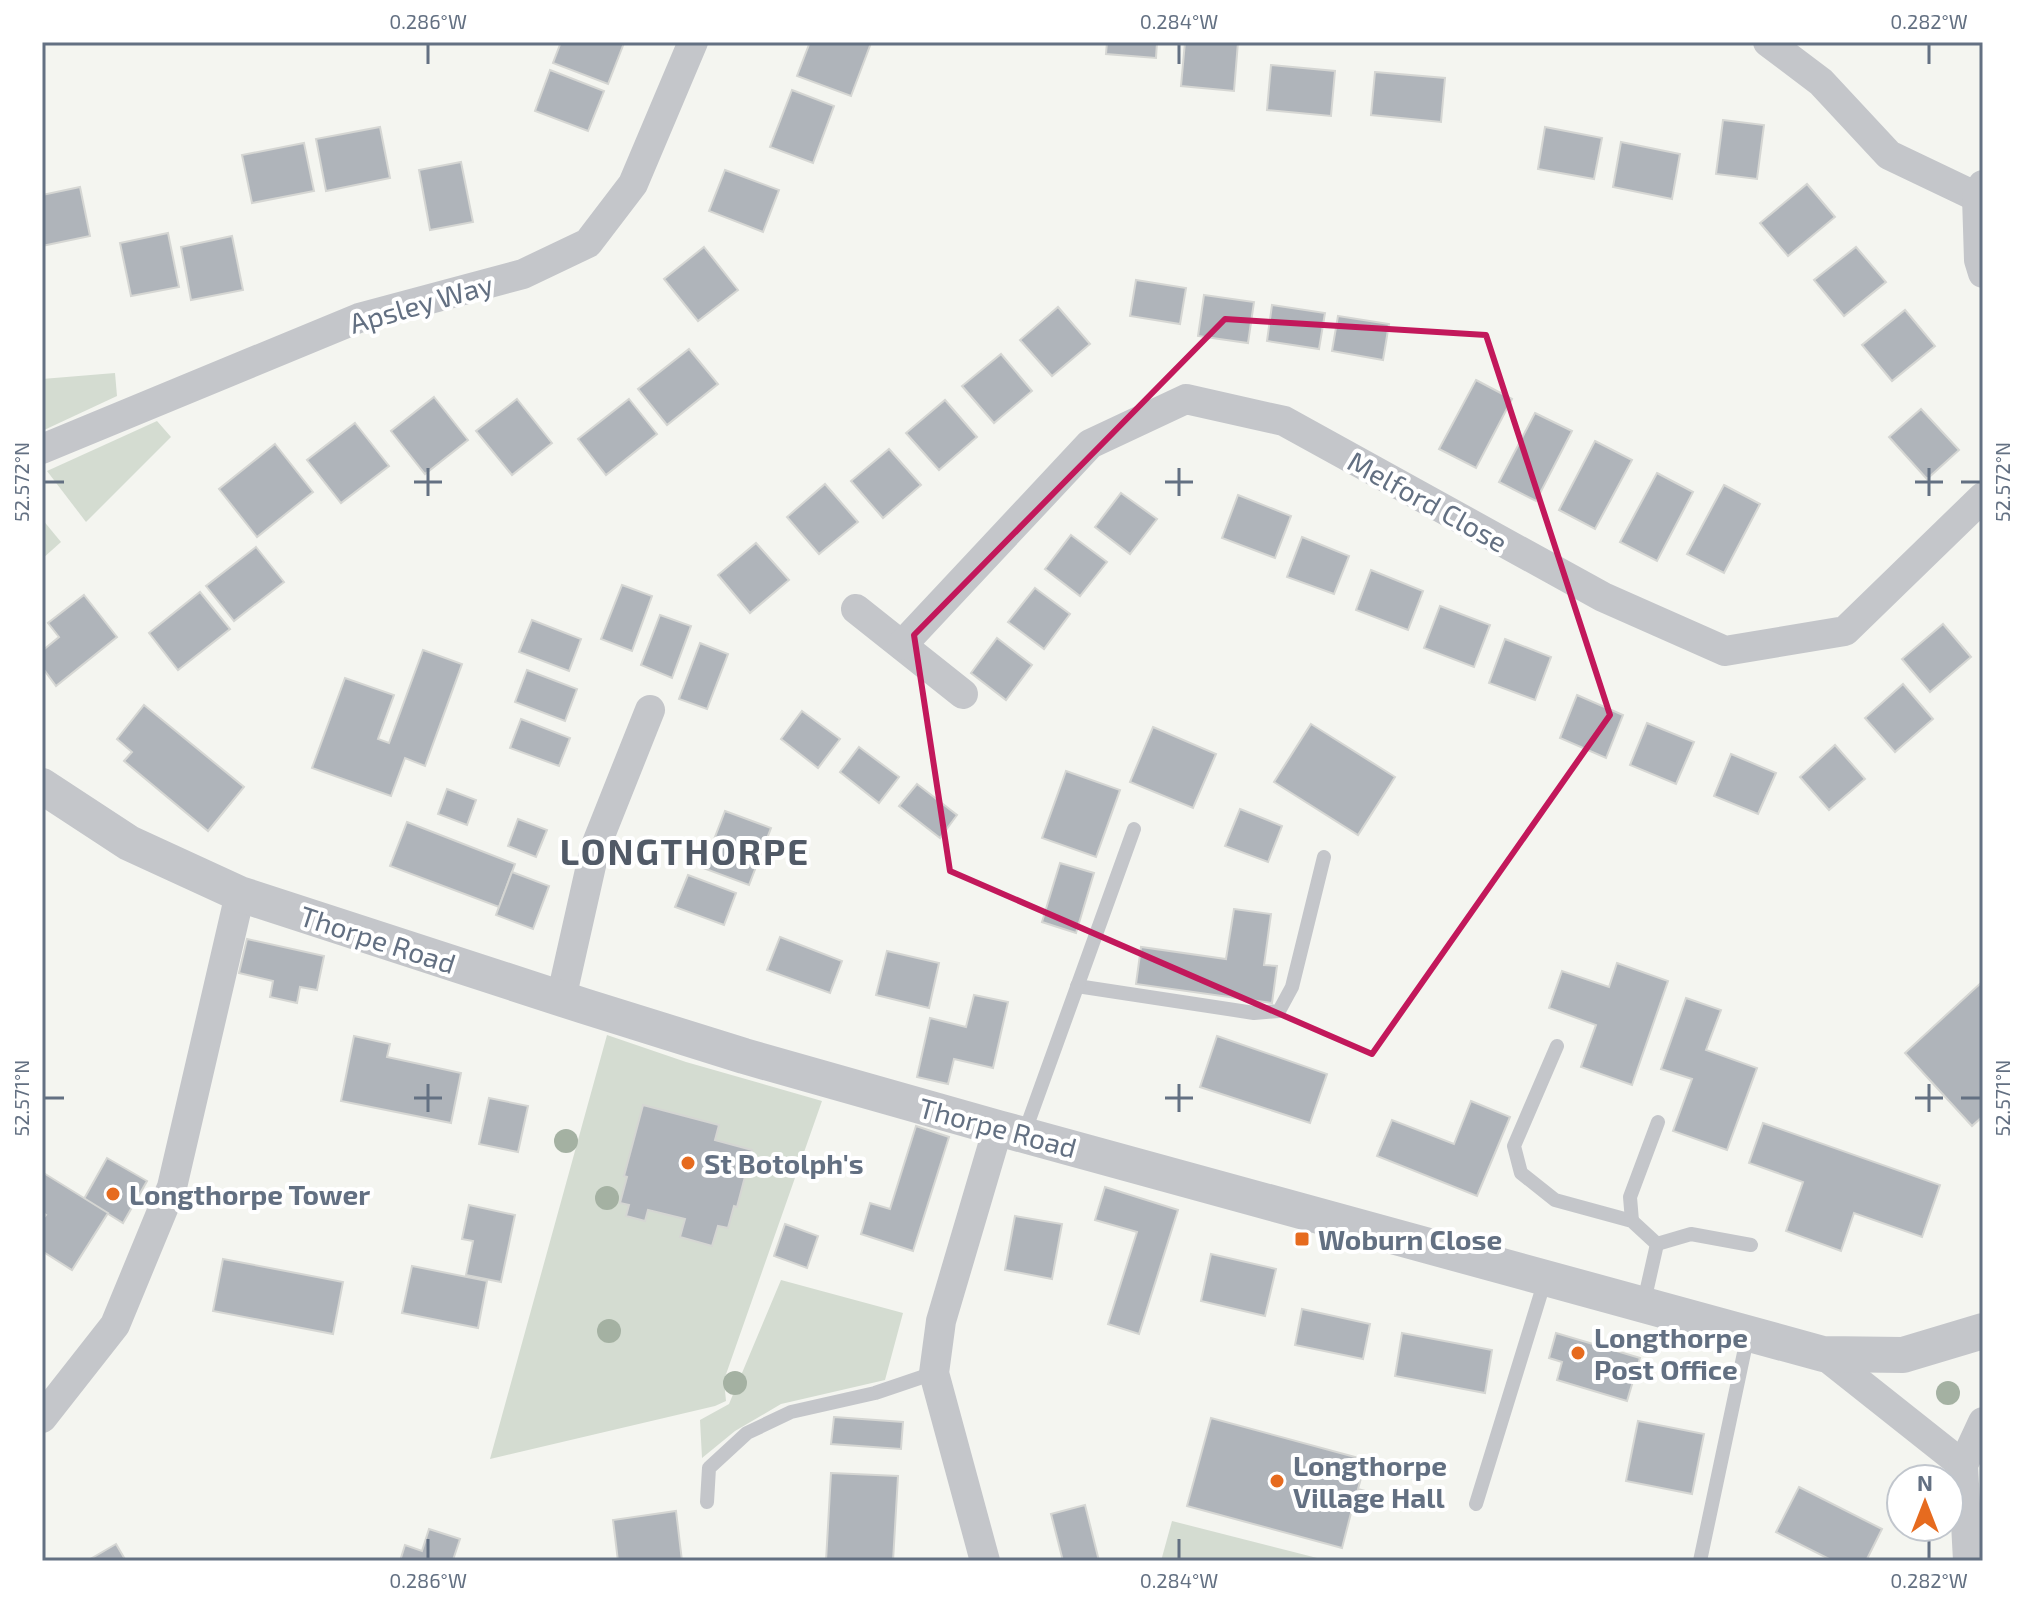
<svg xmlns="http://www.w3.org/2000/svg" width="2025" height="1603" viewBox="0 0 2025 1603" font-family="'Exo 2',sans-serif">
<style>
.green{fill:#d4dcd1}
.building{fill:#afb4ba;stroke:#d5d6d3;stroke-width:2}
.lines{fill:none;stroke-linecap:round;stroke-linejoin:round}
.service{stroke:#c4c6ca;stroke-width:14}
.minor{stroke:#c4c6ca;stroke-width:30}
.tertiary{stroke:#c4c6ca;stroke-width:36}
.tree{fill:#a4b1a2}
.marked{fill:none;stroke:#c2185b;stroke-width:6;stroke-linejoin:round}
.ticks{fill:none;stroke:#637082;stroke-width:3}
.poi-dot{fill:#e66b1f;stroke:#fff;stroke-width:3}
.labels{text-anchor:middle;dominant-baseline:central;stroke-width:8;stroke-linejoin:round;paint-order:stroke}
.street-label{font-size:28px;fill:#637082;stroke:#fff}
.poi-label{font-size:28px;font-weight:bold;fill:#637082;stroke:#fff;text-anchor:start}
.district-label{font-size:36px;font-weight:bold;letter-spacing:2px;fill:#515a67;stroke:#fff}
.neatline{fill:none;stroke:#637082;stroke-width:3}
.ticks-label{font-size:20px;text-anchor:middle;fill:#637082}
</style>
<rect width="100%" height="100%" fill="#f4f5f0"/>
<!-- green -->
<g class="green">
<polygon points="115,373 117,396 42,431 42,379"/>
<polygon points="157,421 171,437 86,522 47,471"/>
<polygon points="42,519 61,542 42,559"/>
<polygon points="607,1035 686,1062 822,1101 724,1380 726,1401 715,1406 490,1459"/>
<polygon points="781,1280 903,1313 885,1380 781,1404 735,1431 702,1458 700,1420 729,1404"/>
<polygon points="1172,1521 1329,1561 1161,1561"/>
</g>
<!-- building -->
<g class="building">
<polygon points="561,42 624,43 608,84 553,63"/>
<polygon points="810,42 871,43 851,96 797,76"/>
<polygon points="1107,42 1157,42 1156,58 1106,54"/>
<polygon points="1185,42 1238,42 1234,91 1181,86"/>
<polygon points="1271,65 1335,71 1331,116 1267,110"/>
<polygon points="550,70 604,91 588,131 535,111"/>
<polygon points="1375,72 1445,78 1441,122 1371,115"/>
<polygon points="792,90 834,106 813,163 770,147"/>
<polygon points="1723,120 1764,125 1757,179 1716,174"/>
<polygon points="380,127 390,178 326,191 316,139"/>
<polygon points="1545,127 1602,138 1594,179 1538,169"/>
<polygon points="1621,142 1680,154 1672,199 1613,187"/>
<polygon points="304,143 314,191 252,203 242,155"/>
<polygon points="461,162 473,222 430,230 419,170"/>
<polygon points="725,170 779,190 763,232 709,211"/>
<polygon points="1807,184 1835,217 1788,256 1760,223"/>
<polygon points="80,187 90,236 42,246 42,195"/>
<polygon points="168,233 179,287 131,296 120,243"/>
<polygon points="232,236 243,290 191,300 181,247"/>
<polygon points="704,247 738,290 698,321 664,279"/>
<polygon points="1856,247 1886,282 1844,316 1814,280"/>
<polygon points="1136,280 1186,288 1180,324 1130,316"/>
<polygon points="1204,295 1254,302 1248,343 1198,336"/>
<polygon points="1272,305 1325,313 1319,349 1267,341"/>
<polygon points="1058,307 1090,344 1052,376 1020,340"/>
<polygon points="1905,310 1935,346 1892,381 1862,345"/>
<polygon points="1338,316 1389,324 1383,360 1332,351"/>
<polygon points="689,349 718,384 667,425 638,389"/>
<polygon points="1001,354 1032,391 994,423 962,386"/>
<polygon points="1476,380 1512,399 1476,468 1439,449"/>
<polygon points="434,397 468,440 425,474 391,431"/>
<polygon points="517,399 552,443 512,475 476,431"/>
<polygon points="629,399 657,434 606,475 578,439"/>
<polygon points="945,400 977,437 939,470 906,433"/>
<polygon points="1921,409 1959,450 1927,479 1889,437"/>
<polygon points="1535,413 1572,431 1536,501 1499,482"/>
<polygon points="355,423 389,466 341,503 307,460"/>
<polygon points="1595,441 1632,460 1595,529 1559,510"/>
<polygon points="275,444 313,492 257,537 219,489"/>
<polygon points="889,449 921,485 883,518 851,481"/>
<polygon points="1657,473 1693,492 1657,561 1620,542"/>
<polygon points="825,484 858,522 819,554 787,517"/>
<polygon points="1724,485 1760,504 1724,573 1687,554"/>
<polygon points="1121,493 1157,519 1130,554 1095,527"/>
<polygon points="1238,495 1291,516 1275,558 1222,538"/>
<polygon points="1071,535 1107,562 1080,596 1045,569"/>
<polygon points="1302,537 1349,556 1334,594 1287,577"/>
<polygon points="756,543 789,580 750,613 718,575"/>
<polygon points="256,547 284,582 234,621 206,586"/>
<polygon points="1371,570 1423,591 1408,630 1356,610"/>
<polygon points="622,585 652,596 632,651 601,639"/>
<polygon points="1035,588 1070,614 1044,649 1008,622"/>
<polygon points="200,592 230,629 178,670 149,633"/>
<polygon points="84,595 117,637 56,686 42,667 42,651 59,637 48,623"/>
<polygon points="1440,606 1490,625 1474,667 1424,648"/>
<polygon points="660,615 691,626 672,678 641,665"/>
<polygon points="532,620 581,639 569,671 519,652"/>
<polygon points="1943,624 1971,657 1930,692 1902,659"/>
<polygon points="997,638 1032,665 1006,700 971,673"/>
<polygon points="1505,639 1551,657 1535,700 1489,683"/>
<polygon points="700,643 728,654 707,709 679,699"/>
<polygon points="423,650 462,664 425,766 405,758 391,796 312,768 345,678 394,695 378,739 389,743"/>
<polygon points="527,670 577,689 565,721 515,702"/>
<polygon points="1903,684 1933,719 1895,752 1865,718"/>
<polygon points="1577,695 1623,715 1606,758 1560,738"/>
<polygon points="144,705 244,787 208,831 124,761 132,752 117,739"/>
<polygon points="802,711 840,739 818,768 781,739"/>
<polygon points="521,719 570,738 559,766 510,748"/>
<polygon points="1647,723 1694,742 1676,784 1630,765"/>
<polygon points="1311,724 1395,777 1358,835 1274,782"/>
<polygon points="1153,727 1216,754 1193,808 1130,782"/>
<polygon points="1835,745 1865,779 1829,810 1800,777"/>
<polygon points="859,747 899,777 879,803 840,772"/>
<polygon points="1731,754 1776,773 1758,814 1714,796"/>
<polygon points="1066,771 1120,790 1096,857 1042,838"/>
<polygon points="917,784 957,815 940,838 899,806"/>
<polygon points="447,789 476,800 467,825 438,814"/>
<polygon points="1240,809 1282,826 1268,862 1225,846"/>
<polygon points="725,811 771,828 749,885 703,868"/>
<polygon points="518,819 547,830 536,857 508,846"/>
<polygon points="407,822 515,864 499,907 390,866"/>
<polygon points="1060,863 1094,873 1076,933 1042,922"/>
<polygon points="512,872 549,886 533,929 496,915"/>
<polygon points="688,875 736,893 724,925 675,907"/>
<polygon points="1234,909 1271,914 1264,965 1277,966 1272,1003 1136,984 1141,947 1226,959"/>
<polygon points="780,937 842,961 830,993 767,970"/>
<polygon points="247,939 324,956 317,990 300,987 297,1003 270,997 273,981 239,973"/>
<polygon points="887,951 939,963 929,1008 876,995"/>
<polygon points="1617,963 1668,981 1632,1085 1581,1067 1596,1025 1549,1008 1562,971 1609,987"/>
<polygon points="1983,981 1983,1082 1981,1084 1983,1116 1972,1126 1905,1053"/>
<polygon points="974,995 1008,1002 993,1068 954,1059 948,1084 917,1077 930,1018 966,1027"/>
<polygon points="1686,998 1721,1010 1706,1050 1757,1068 1727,1150 1673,1131 1692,1079 1661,1069"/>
<polygon points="354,1036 390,1044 387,1057 461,1073 451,1123 341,1101"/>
<polygon points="1217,1036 1327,1074 1310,1123 1200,1087"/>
<polygon points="489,1098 528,1106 518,1152 479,1144"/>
<polygon points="1471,1101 1510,1117 1477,1196 1377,1156 1392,1120 1454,1144"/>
<polygon points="643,1105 719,1125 715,1140 752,1150 737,1207 734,1206 728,1228 718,1226 712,1246 680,1237 685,1219 648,1210 645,1221 626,1216 629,1205 620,1203 627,1177 624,1176"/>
<polygon points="1763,1123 1940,1185 1922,1237 1854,1213 1841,1251 1786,1231 1803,1182 1749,1163"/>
<polygon points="916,1126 949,1137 913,1251 861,1234 870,1203 890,1209"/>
<polygon points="107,1158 147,1181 123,1223 84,1199"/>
<polygon points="42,1172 108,1213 72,1270 42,1251 42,1220 46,1215 42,1212"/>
<polygon points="1105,1187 1178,1210 1139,1334 1108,1324 1137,1232 1095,1220"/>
<polygon points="469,1205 515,1215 501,1282 466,1275 473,1241 462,1239"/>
<polygon points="1015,1216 1062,1224 1052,1279 1005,1270"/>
<polygon points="785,1224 818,1236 807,1268 774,1256"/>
<polygon points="1211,1254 1276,1269 1265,1316 1201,1301"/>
<polygon points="223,1259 343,1282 333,1334 213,1311"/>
<polygon points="412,1266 487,1281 478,1328 402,1313"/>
<polygon points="1302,1309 1370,1324 1363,1359 1295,1345"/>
<polygon points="1402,1333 1492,1350 1485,1393 1395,1376"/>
<polygon points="1556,1333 1640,1358 1627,1401 1557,1380 1562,1362 1549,1358"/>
<polygon points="834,1417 903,1422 901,1449 831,1444"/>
<polygon points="1211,1418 1366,1460 1358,1489 1365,1491 1358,1515 1351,1513 1342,1548 1187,1506"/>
<polygon points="1638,1421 1704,1434 1692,1494 1626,1481"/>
<polygon points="831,1473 898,1476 893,1561 826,1561"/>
<polygon points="1799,1487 1882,1529 1866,1561 1833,1561 1776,1532"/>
<polygon points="1085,1505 1099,1561 1063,1561 1051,1514"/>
<polygon points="676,1511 682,1561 618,1561 613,1520"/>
<polygon points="429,1529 460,1539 453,1560 456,1561 400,1561 405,1545 422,1551"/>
<polygon points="116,1544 126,1561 87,1561"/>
</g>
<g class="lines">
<!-- service -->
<g class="service">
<polyline points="1077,986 1254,1013 1279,1011 1292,987 1324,857"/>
<polyline points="1557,1046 1514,1146 1521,1173 1555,1200 1632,1221 1657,1244 1643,1306"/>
<polyline points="1024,1134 1134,829"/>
<polyline points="1632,1221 1630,1197 1658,1122"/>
<polyline points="1657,1244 1691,1234 1751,1245"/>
<polyline points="707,1502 709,1468 747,1433 791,1412 875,1393 934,1373"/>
<polyline points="1476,1504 1545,1280"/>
<polyline points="1700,1561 1748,1334"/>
</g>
<!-- minor -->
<g class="minor">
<polyline points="1768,42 1821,82 1889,155 1977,197"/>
<polyline points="1983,185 1977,197 1979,260 1983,273"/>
<polyline points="42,449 359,318 523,274 588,243 633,184 693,42"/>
<polyline points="856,609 963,694"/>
<polyline points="902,645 1090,444 1186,399 1284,421 1603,597 1725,651 1845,631 1983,497"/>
<polyline points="561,999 595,848 650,710"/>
<polyline points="1823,1354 1963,1465"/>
<polyline points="42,1418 115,1325 172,1187 240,894"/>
<polyline points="985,1561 934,1373 941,1321 998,1128"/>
<polyline points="1968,1561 1963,1465 1983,1422"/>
</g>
<!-- tertiary -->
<polyline class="tertiary" points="42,786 129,843 240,894 584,1006 744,1056 998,1128 1823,1354 1903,1355 1983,1331"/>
</g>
<!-- trees -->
<g class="tree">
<circle cx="566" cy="1141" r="12"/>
<circle cx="607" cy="1198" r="12"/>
<circle cx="609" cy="1331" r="12"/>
<circle cx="735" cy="1383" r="12"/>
<circle cx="1948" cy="1393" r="12"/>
</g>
<!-- marked area -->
<path class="marked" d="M1225,319L1486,335L1610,715L1372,1054L950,871L914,635Z"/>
<!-- ticks -->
<path class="ticks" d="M428,44V64M1179,44V64M1929,44V64M428,468V496M1179,468V496M1929,468V496M44,482H64M414,482H442M1165,482H1193M1915,482H1943M1961,482H1981M428,1084V1112M1179,1084V1112M1929,1084V1112M44,1098H64M414,1098H442M1165,1098H1193M1915,1098H1943M1961,1098H1981M428,1539V1559M1179,1539V1559M1929,1539V1559"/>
<!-- markers -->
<g class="poi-dot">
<circle cx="688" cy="1163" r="8"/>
<circle cx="113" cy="1194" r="8"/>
<rect x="1294" y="1231" width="16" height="16" rx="4"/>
<circle cx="1578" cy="1353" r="8"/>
<circle cx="1277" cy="1481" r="8"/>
</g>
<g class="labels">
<!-- street labels -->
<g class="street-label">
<text transform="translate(421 303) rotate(-16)">Apsley Way</text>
<text transform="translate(1428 501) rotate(29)">Melford Close</text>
<text transform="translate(378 939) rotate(18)">Thorpe Road</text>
<text transform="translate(998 1127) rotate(15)">Thorpe Road</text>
</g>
<!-- poi labels -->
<g class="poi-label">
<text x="704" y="1163">St Botolph's</text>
<text x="129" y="1194">Longthorpe Tower</text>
<text x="1318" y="1239">Woburn Close</text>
<text x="1594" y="1337">Longthorpe<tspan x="1594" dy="32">Post Office</tspan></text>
<text x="1293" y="1465">Longthorpe<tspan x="1293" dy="32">Village Hall</tspan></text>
</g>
<!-- district labels -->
<g class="district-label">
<text x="685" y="850">LONGTHORPE</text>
</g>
</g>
<!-- border -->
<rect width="2025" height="1603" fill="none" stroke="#ffffff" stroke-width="88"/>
<!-- north arrow -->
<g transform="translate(1925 1503)"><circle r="38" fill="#ffffff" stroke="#c1c6cd" stroke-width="2"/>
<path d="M0-6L14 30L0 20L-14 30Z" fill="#e66b1f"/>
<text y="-12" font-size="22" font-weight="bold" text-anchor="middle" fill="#637082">N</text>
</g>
<rect x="44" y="44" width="1937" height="1515" class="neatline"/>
<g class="ticks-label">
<text x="428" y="29">0.286°W</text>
<text x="1179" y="29">0.284°W</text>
<text x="1929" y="29">0.282°W</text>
<text transform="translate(22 482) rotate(-90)" y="7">52.572°N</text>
<text transform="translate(2003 482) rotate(-90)" y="7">52.572°N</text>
<text transform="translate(22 1098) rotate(-90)" y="7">52.571°N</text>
<text transform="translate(2003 1098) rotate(-90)" y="7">52.571°N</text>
<text x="428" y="1588">0.286°W</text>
<text x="1179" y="1588">0.284°W</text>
<text x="1929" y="1588">0.282°W</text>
</g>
</svg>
